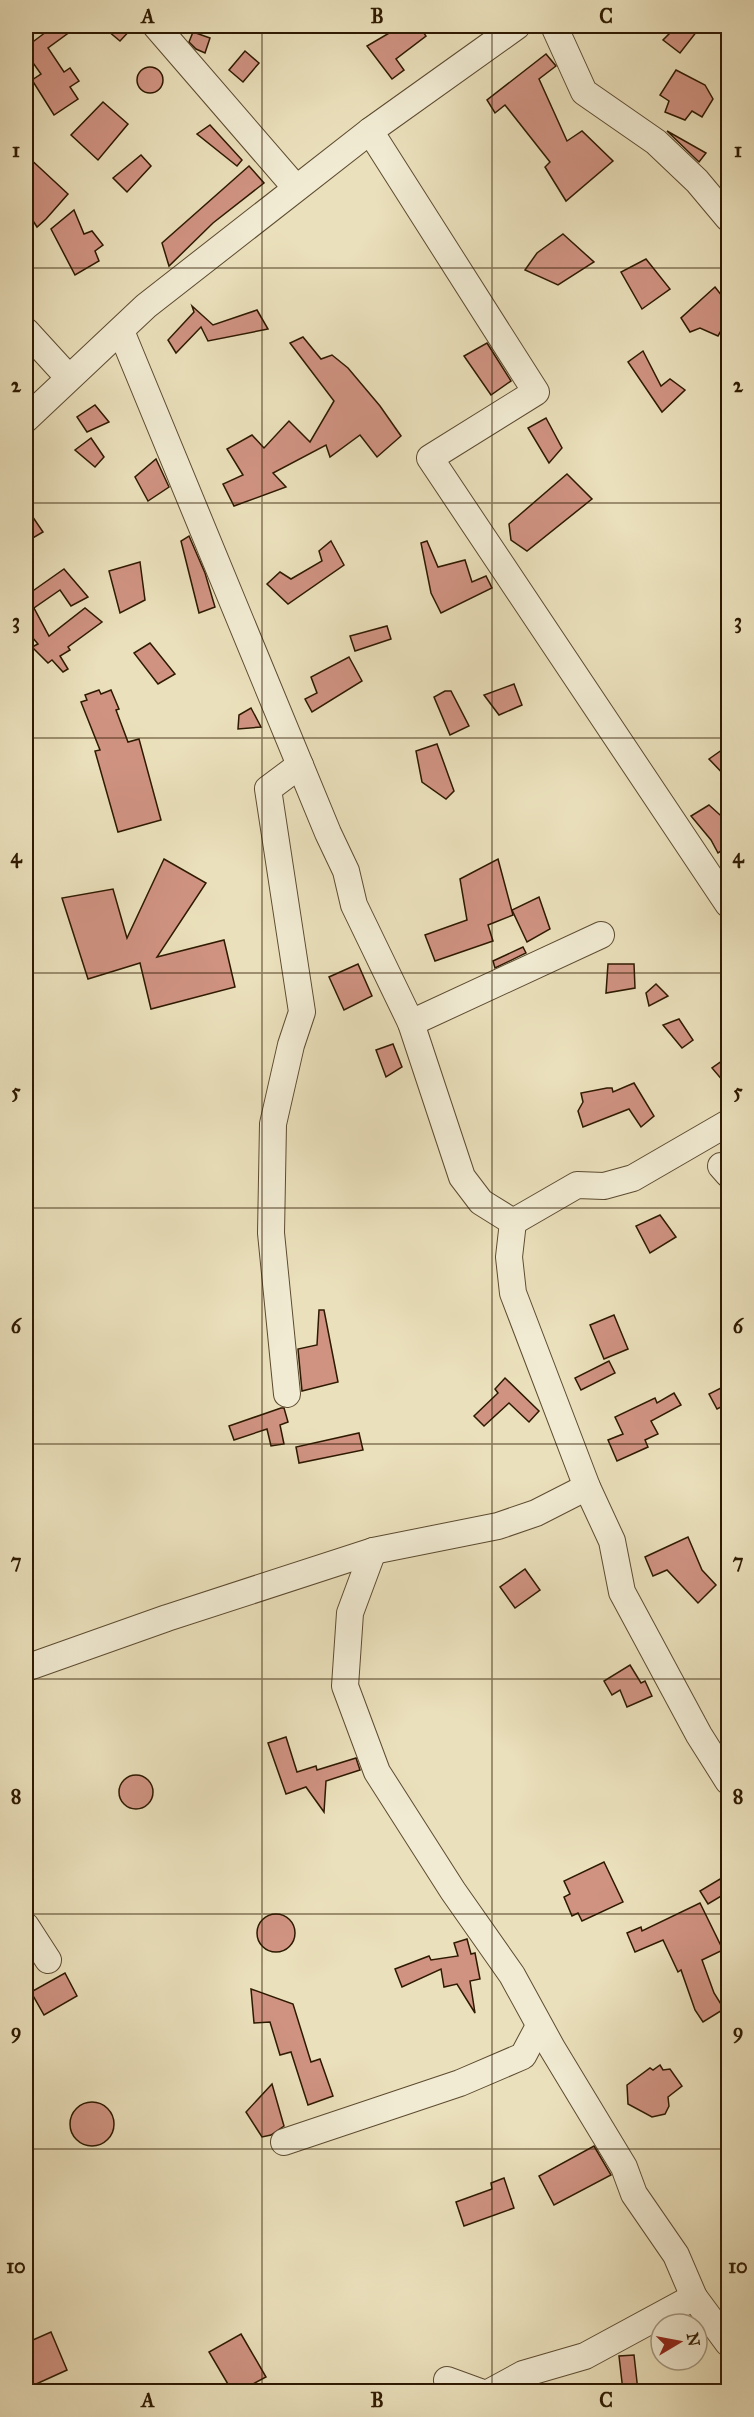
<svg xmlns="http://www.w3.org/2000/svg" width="754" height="2417" viewBox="0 0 754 2417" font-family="'IM FELL Great Primer',serif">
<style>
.building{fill:#d09382;stroke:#2e1901;stroke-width:1.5}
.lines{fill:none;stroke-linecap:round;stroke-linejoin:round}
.minor-casing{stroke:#5d4b30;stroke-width:28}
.minor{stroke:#f1ebd3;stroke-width:26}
.grid{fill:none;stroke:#2e1901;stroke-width:1.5;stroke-opacity:0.55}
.neatline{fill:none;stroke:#2e1901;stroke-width:2}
.grid-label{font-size:20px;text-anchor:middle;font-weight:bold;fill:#2e1901}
</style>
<rect width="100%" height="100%" fill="#eae0bb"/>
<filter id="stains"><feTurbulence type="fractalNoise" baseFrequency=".00333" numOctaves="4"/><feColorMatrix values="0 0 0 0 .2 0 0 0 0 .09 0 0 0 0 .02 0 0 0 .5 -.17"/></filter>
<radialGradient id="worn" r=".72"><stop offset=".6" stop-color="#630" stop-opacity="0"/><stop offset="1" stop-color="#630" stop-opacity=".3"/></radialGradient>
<!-- building -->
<g class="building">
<polygon points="54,26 78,26 48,48 64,72 70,68 79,81 70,87 78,99 54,115 32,80 41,74 26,53 26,47"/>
<polygon points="102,26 134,26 120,41"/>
<polygon points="386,26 419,26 426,36 396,59 404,70 392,79 367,46 391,32"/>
<polygon points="677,26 701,26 680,53 663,40"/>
<polygon points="193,32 210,38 205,53 196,49 189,42"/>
<polygon points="245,51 259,63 243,82 229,70"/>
<polygon points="546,54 556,66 539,79 567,141 582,131 613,161 566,201 545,167 550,162 505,105 495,113 487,100"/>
<circle cx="150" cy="80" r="13"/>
<polygon points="676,70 705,85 713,99 702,117 692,111 685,120 665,112 669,101 660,95"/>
<polygon points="103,102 128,124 98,160 71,135"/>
<polygon points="210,125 242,160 237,166 197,134"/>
<polygon points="667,131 706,153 699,162"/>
<polygon points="26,155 68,194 46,219 37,227 26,210"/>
<polygon points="141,155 151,166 127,192 113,178"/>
<polygon points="249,166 264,183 213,223 169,266 162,243"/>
<polygon points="74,210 84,234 92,231 103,245 95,251 99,261 75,275 51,229"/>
<polygon points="563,234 594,262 558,285 525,270 537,253"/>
<polygon points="646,259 670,289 642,309 621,272"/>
<polygon points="715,287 729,305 729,317 718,336 700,328 690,332 681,318"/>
<polygon points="192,306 213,325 257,310 268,329 208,341 201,327 176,353 168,340 194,312"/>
<polygon points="303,337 321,359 332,355 348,368 380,406 401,436 377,457 360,435 330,457 326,445 273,473 286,487 234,506 223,484 243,475 227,449 252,435 264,448 289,421 310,442 334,401 290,343"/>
<polygon points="487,343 511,381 491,395 464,356"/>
<polygon points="643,351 661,386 670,379 685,390 662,412 628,362"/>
<polygon points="95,405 109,422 87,432 77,417"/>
<polygon points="546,418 562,448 549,463 528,428"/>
<polygon points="91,438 104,457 95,467 75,450"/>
<polygon points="156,459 169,487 148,501 135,477"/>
<polygon points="567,474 592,499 527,551 511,540 509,524"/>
<polygon points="26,507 43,532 26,542"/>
<polygon points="189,536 205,573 215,607 199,613 181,541"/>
<polygon points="331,541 344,565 288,604 267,584 280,572 291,579 322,561 319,551"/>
<polygon points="427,541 438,567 465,560 472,582 486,576 492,588 441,613 431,593 421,543"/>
<polygon points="140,562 145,600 120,613 109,571"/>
<polygon points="64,569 88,597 71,606 60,590 34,608 49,636 85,608 102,622 68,647 70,650 60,656 68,669 63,672 52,660 48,663 32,647 38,644 26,630 26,593 27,595"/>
<polygon points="387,626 391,639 355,651 350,636"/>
<polygon points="150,643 175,674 158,684 134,653"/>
<polygon points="349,657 362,681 312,712 305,699 317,693 311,677"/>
<polygon points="514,684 522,705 499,715 484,695"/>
<polygon points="99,690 101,694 111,690 119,709 116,710 128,742 139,739 161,820 118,832 95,751 100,750 81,702 87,700 85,695"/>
<polygon points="445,691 451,691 469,726 450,735 434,697"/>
<polygon points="251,708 261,727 238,729 239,715"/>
<polygon points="437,744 454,791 446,799 422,782 416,751"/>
<polygon points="729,745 729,780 709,759"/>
<polygon points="709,805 729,823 729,846 718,853 711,840 691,816"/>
<polygon points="164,859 206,883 157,957 224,940 235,987 151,1009 140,963 88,979 62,898 113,889 127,938"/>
<polygon points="498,859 513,915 488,925 493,941 435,961 425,935 467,920 460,879"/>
<polygon points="539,897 550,929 527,942 512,910"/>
<polygon points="523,947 526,953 495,968 493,961"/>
<polygon points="358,964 372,996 344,1010 329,977"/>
<polygon points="608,964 634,964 635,988 606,993"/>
<polygon points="656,984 668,996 649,1006 646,993"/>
<polygon points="679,1019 693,1040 682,1048 663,1025"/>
<polygon points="393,1044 402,1067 386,1077 376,1050"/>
<polygon points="729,1056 729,1088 712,1068"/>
<polygon points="634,1083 654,1116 641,1127 629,1109 583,1127 578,1111 583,1102 581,1093 607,1088 612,1088 613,1092"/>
<polygon points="660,1215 676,1237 650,1253 636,1226"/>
<polygon points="319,1310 324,1310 338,1382 302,1391 298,1349 317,1345"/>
<polygon points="614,1315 628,1349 604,1359 590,1325"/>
<polygon points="609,1361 615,1373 581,1390 575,1378"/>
<polygon points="505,1378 539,1411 529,1422 509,1403 484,1426 474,1416 498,1393 495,1389"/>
<polygon points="721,1388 729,1403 717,1409 709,1394"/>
<polygon points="674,1393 681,1405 651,1421 658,1434 645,1440 648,1447 617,1461 608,1440 623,1434 615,1417 655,1398 657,1403"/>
<polygon points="281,1408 284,1408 288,1422 280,1425 284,1444 271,1446 267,1429 234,1440 229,1426"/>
<polygon points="359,1433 363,1450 299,1463 296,1447"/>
<polygon points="688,1537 702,1570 716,1585 698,1603 667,1570 653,1576 645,1557"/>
<polygon points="525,1569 540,1590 515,1608 500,1587"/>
<polygon points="630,1665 641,1683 645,1681 652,1696 627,1707 620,1690 612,1695 604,1681"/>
<polygon points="286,1737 297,1772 316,1766 317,1770 356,1758 360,1770 326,1781 324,1812 306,1787 286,1794 268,1743"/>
<circle cx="136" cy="1792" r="17"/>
<polygon points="604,1862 623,1902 582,1921 578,1913 572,1916 564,1897 570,1894 564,1881"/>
<polygon points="720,1879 728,1892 708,1904 700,1891"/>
<polygon points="700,1903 723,1950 702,1960 714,1993 724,2009 703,2022 695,2010 681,1970 678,1972 663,1940 635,1952 627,1933 641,1927 642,1931"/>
<circle cx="276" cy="1933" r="19"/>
<polygon points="467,1939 471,1954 475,1953 480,1979 470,1981 475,2013 457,1984 444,1987 441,1969 402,1987 395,1969 429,1956 431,1960 458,1956 454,1943"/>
<polygon points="65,1973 77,1996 44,2015 31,1992"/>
<polygon points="251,1989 293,2004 311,2062 320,2059 333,2096 308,2105 291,2052 280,2055 270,2022 254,2023"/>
<polygon points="660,2065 663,2070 670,2069 682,2086 668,2097 669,2106 665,2114 652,2117 628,2104 627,2085 650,2068 653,2070"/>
<polygon points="272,2084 284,2126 271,2135 262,2137 246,2112"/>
<circle cx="92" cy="2124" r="22"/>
<polygon points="594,2146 611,2175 554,2205 539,2176"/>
<polygon points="504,2178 514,2208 464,2226 456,2202 492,2189 491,2183"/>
<polygon points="51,2332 67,2370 34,2385 26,2365 26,2343"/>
<polygon points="241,2334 266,2377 240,2391 232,2391 209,2352"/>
<polygon points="634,2355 638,2391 623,2391 619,2356"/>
</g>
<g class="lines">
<defs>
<g id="minor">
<polyline points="156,26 296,188"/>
<polyline points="554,26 584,92 656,142 697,181 728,218"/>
<polyline points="370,131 536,392 430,458 728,904"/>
<polyline points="26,331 69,378"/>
<polyline points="121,331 328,833 346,871 354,905 411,1023 462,1177 481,1202 513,1222 509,1257 513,1293 587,1487 612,1541 622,1592 699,1735 728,1781"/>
<polyline points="26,419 146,306 370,131 517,26"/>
<polyline points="411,1023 601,935"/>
<polyline points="721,1166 728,1174"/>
<polyline points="513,1222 577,1185 604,1186 633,1178 728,1123"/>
<polyline points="287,1394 271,1233 273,1124 291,1045 302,1012 268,789 300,765"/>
<polyline points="373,1551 350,1613 345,1686 377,1772 453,1891 512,1975 552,2048 624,2167 634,2194 676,2255 694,2297 728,2343"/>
<polyline points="26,1668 167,1618 373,1551 498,1526 536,1513 587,1487"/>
<polyline points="26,1926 48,1960"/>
<polyline points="284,2142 460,2083 523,2056 539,2026"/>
<polyline points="447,2380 480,2392"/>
<polyline points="490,2392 523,2374 585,2356 694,2297"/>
</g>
</defs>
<!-- minor casing -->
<use href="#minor" class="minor-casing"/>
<!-- minor -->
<use href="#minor" class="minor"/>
</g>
<!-- grid -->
<path class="grid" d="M262,26V2392M492,26V2392M26,268H728M26,503H728M26,738H728M26,973H728M26,1208H728M26,1444H728M26,1679H728M26,1914H728M26,2149H728"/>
<!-- margin -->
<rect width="754" height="2417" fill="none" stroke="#eae0bb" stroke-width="66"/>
<!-- north arrow -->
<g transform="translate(679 2342) rotate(80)"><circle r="28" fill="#f1ebd3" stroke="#a3977f" stroke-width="1.5"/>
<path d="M0-4.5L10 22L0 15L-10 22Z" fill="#8f2418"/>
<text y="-9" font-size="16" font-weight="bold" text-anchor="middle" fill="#2e1901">N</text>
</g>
<rect x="33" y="33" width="688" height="2351" class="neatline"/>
<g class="grid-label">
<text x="148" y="23">A</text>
<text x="377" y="23">B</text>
<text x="606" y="23">C</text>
<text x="16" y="157">1</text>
<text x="738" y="157">1</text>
<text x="16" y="392">2</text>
<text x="738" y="392">2</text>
<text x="16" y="628">3</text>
<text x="738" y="628">3</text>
<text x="16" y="863">4</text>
<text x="738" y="863">4</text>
<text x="16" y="1098">5</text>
<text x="738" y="1098">5</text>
<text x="16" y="1333">6</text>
<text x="738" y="1333">6</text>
<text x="16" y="1568">7</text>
<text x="738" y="1568">7</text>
<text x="16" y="1803">8</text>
<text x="738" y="1803">8</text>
<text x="16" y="2038">9</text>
<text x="738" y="2038">9</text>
<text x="16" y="2273">10</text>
<text x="738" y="2273">10</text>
<text x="148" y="2407">A</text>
<text x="377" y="2407">B</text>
<text x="606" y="2407">C</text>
</g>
<rect width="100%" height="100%" filter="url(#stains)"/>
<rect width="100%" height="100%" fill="url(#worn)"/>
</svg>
